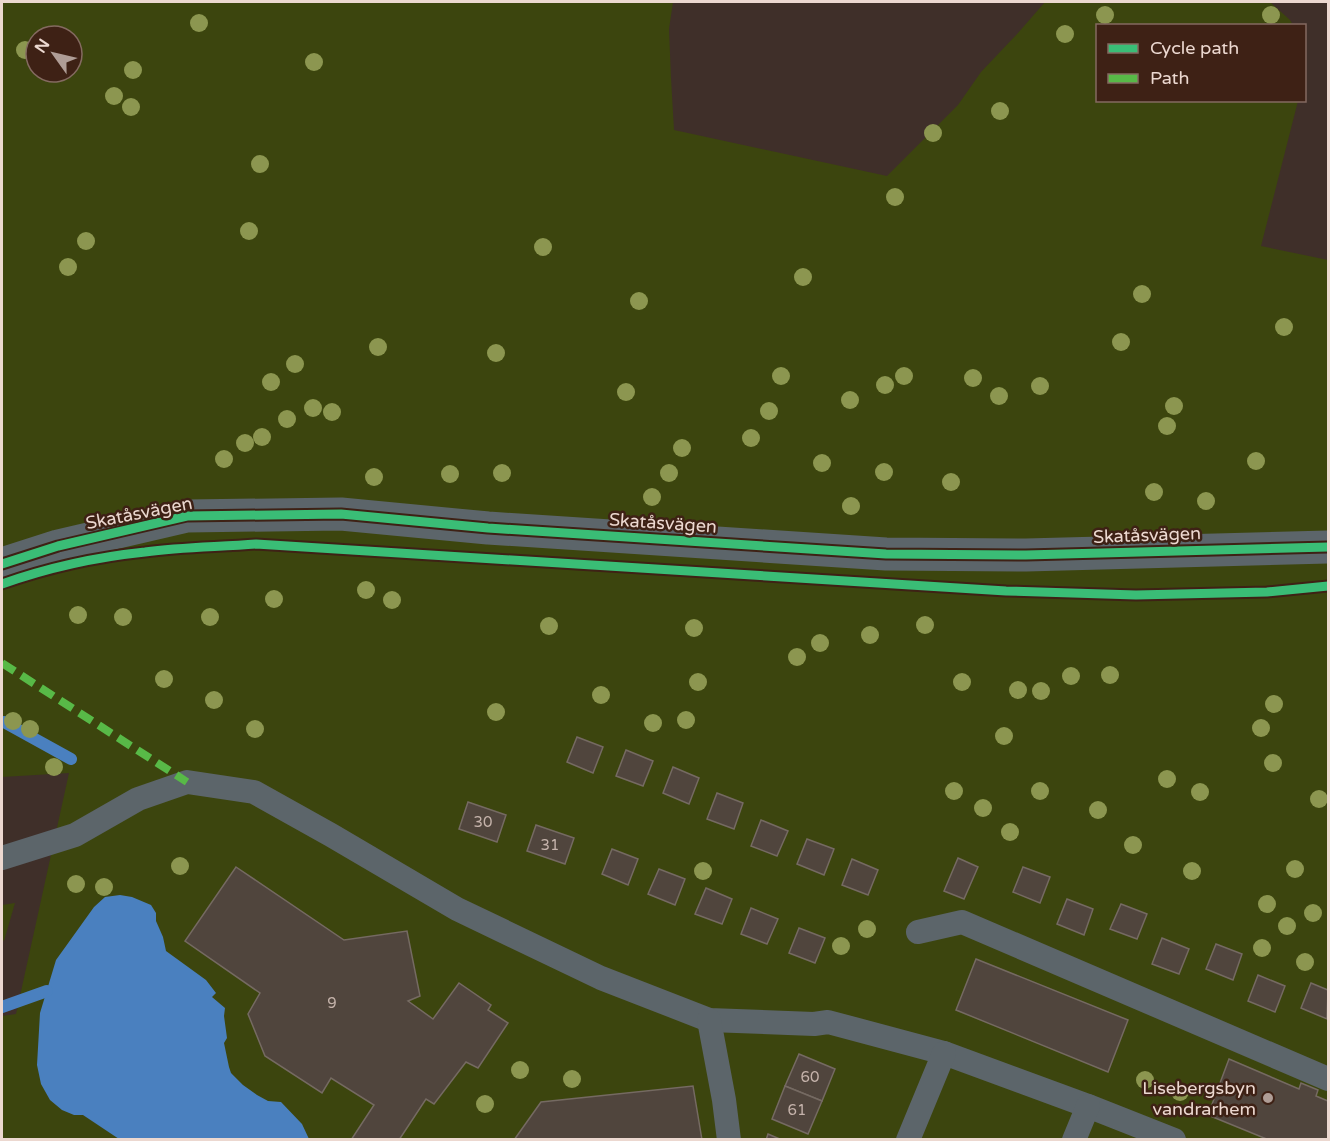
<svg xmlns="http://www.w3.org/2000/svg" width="1330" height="1141" viewBox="0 0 1330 1141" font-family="'Varela Round',sans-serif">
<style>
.green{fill:#3c450e;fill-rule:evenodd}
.water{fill:#4a80bf}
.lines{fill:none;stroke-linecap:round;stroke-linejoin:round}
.stream{stroke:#4a80bf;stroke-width:12}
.building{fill:#50453d;stroke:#756a62;stroke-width:1.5}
.lane{stroke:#5c656a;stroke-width:24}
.street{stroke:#5c656a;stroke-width:33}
.quiet{stroke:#58b947;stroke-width:8;stroke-dasharray:15 8;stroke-linecap:butt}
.cycleway-casing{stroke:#3e2115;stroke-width:13}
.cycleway{stroke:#3abd76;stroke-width:9}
.tree{fill:#8c9650}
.poi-dot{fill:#af9d96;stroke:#3e2115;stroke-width:2}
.labels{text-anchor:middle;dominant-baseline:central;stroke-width:5;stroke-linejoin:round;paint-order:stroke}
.number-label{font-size:15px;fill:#c5b3ab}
.street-label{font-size:18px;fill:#ecd8d0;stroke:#3e2115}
.poi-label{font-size:18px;fill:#ecd8d0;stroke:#3e2115;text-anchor:end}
</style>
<rect width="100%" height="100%" fill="#3f2f29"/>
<!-- green -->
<g class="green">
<path d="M2,2H673L669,29L671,78L674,130L887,176L958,105L981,72L1018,33L1045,2H1270L1290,20L1293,25L1098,26V100L1298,101L1261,246L1328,260V1139H2V1016L16,1014L69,773L2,777ZM36,36H72V72H36Z"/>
<polygon points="15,903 4,941 2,939 2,905"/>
</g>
<!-- water -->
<polygon class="water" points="120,895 132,897 151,905 156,913 156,921 163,937 166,951 206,980 216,993 212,997 225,1008 224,1016 227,1038 224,1043 229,1067 231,1073 243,1085 257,1095 268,1101 281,1102 302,1124 309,1139 119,1139 83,1115 74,1115 62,1110 50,1100 41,1084 37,1065 40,1013 56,960 94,907 105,897"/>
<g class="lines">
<!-- stream -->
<g class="stream">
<polyline points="4,722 71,759"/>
<polyline points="2,1007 47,991"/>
</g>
</g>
<!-- building -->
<g class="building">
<polygon points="577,737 603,747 593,773 567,762"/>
<polygon points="626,750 653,761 643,786 616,776"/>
<polygon points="673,767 699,778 689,804 663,793"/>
<polygon points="717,793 743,803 734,829 707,819"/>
<polygon points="468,802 506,815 497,842 459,829"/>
<polygon points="761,820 788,831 777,856 751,846"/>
<polygon points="536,825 574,838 565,864 527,851"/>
<polygon points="807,839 834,849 824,875 797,864"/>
<polygon points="612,849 638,859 628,885 602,874"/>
<polygon points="958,858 978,867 964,899 944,891"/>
<polygon points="852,859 878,870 868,895 842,885"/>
<polygon points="236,867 344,940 407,931 420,996 408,1001 433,1019 459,983 491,1005 488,1010 508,1023 478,1068 466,1062 434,1104 426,1099 399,1140 351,1140 374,1105 331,1078 322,1093 265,1056 248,1014 260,993 185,941"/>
<polygon points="1023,867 1050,877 1040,903 1013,892"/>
<polygon points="659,869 685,879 675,905 648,894"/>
<polygon points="706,888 732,899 722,924 695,914"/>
<polygon points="1067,899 1093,909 1084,935 1057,924"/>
<polygon points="1121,904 1147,914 1137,939 1110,929"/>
<polygon points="751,908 778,919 767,944 741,934"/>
<polygon points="799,928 825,938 815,963 789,953"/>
<polygon points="1162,938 1189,949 1179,974 1152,964"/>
<polygon points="1216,944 1242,954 1233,980 1206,969"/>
<polygon points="976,959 1128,1020 1108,1072 956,1010"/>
<polygon points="1258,975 1285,986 1275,1012 1248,1001"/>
<polygon points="1311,983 1328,990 1327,1019 1301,1008"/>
<polygon points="799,1054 835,1069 822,1101 785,1086"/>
<polygon points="1229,1059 1299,1089 1301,1083 1318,1090 1316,1096 1328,1101 1328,1140 1269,1140 1208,1115"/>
<polygon points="693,1086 702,1140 514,1140 541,1102"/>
<polygon points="785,1086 822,1101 808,1134 772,1119"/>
<polygon points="768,1134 782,1140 766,1140"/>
</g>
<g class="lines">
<!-- lane -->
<g class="lane">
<polyline points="2,858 75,835 138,799 187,782 254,792 331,835 457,909 601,978 709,1020 814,1024 828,1022 944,1053 1088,1106 1174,1140"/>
<polyline points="918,932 962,922 1328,1079"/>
<polyline points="709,1020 724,1100 729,1140"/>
<polyline points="908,1140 944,1053"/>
<polyline points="1074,1140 1088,1106"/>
</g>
<!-- street -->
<polyline class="street" points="2,564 58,546 187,516 341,514 488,528 886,554 1026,555 1328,547"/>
<!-- quiet -->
<polyline class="quiet" points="2,663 187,782"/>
<defs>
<g id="cycleway">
<polyline points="2,564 58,546 187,516 341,514 488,528 886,554 1026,555 1328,547"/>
<path d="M2,584C47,568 97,557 145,552C182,547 219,547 256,544L1006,591L1136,595L1267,592L1328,586"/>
</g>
</defs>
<!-- cycleway casing -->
<use href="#cycleway" class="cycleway-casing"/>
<!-- cycleway -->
<use href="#cycleway" class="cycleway"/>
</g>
<!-- trees -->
<g class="tree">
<circle cx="1105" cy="15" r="9"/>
<circle cx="1271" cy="15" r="9"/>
<circle cx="199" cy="23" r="9"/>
<circle cx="1065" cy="34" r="9"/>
<circle cx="25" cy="50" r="9"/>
<circle cx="314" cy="62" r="9"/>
<circle cx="133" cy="70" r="9"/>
<circle cx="114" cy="96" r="9"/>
<circle cx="131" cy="107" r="9"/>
<circle cx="1000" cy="111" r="9"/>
<circle cx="933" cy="133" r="9"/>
<circle cx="260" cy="164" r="9"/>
<circle cx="895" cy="197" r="9"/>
<circle cx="249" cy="231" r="9"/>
<circle cx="86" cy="241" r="9"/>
<circle cx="543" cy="247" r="9"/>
<circle cx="68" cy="267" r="9"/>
<circle cx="803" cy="277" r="9"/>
<circle cx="1142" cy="294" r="9"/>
<circle cx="639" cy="301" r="9"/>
<circle cx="1284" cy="327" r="9"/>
<circle cx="1121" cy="342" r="9"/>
<circle cx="378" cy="347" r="9"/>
<circle cx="496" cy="353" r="9"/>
<circle cx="295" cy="364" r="9"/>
<circle cx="781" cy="376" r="9"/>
<circle cx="904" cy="376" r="9"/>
<circle cx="973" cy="378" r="9"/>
<circle cx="271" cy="382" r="9"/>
<circle cx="885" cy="385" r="9"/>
<circle cx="1040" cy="386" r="9"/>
<circle cx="626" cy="392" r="9"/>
<circle cx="999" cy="396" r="9"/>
<circle cx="850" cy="400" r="9"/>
<circle cx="1174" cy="406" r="9"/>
<circle cx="313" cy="408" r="9"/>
<circle cx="769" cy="411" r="9"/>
<circle cx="332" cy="412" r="9"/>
<circle cx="287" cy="419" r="9"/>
<circle cx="1167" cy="426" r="9"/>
<circle cx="262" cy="437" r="9"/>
<circle cx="751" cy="438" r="9"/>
<circle cx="245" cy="443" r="9"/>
<circle cx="682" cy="448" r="9"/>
<circle cx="224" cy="459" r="9"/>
<circle cx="1256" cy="461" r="9"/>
<circle cx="822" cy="463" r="9"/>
<circle cx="884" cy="472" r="9"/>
<circle cx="502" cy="473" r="9"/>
<circle cx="669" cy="473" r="9"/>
<circle cx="450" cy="474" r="9"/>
<circle cx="374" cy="477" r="9"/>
<circle cx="951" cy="482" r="9"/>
<circle cx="1154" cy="492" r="9"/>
<circle cx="652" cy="497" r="9"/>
<circle cx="1206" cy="501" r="9"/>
<circle cx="851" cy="506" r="9"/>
<circle cx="366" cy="590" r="9"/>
<circle cx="274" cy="599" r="9"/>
<circle cx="392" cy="600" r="9"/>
<circle cx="78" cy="615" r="9"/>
<circle cx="123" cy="617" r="9"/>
<circle cx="210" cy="617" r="9"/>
<circle cx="925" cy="625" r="9"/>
<circle cx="549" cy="626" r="9"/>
<circle cx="694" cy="628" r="9"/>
<circle cx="870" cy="635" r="9"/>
<circle cx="820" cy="643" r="9"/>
<circle cx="797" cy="657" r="9"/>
<circle cx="1110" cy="675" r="9"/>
<circle cx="1071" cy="676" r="9"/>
<circle cx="164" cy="679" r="9"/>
<circle cx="698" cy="682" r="9"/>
<circle cx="962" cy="682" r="9"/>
<circle cx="1018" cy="690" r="9"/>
<circle cx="1041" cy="691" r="9"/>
<circle cx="601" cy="695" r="9"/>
<circle cx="214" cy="700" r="9"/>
<circle cx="1274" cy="704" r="9"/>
<circle cx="496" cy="712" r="9"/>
<circle cx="686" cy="720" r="9"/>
<circle cx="13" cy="721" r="9"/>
<circle cx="653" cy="723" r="9"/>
<circle cx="1261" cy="728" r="9"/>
<circle cx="30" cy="729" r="9"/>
<circle cx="255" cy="729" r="9"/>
<circle cx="1004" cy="736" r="9"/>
<circle cx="1273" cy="763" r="9"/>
<circle cx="54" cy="767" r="9"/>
<circle cx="1167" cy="779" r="9"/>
<circle cx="954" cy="791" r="9"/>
<circle cx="1040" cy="791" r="9"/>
<circle cx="1200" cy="792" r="9"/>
<circle cx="1319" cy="799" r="9"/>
<circle cx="983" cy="808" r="9"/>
<circle cx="1098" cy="810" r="9"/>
<circle cx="1010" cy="832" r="9"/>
<circle cx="1133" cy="845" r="9"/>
<circle cx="180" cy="866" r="9"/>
<circle cx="1295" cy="869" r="9"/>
<circle cx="703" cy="871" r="9"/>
<circle cx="1192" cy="871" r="9"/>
<circle cx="76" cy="884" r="9"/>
<circle cx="104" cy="887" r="9"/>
<circle cx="1267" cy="904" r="9"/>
<circle cx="1313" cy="913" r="9"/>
<circle cx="1287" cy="926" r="9"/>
<circle cx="867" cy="929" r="9"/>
<circle cx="841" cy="946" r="9"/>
<circle cx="1262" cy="948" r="9"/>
<circle cx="1305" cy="962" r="9"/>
<circle cx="520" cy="1070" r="9"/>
<circle cx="572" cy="1079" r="9"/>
<circle cx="1145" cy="1080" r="9"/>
<circle cx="1180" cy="1092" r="9"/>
<circle cx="485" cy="1104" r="9"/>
</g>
<!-- markers -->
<circle class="poi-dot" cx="1268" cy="1098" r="6"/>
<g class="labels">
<!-- number labels -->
<g class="number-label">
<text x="483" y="822">30</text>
<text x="550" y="845">31</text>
<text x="332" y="1003">9</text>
<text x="810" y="1077">60</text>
<text x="797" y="1110">61</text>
</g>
<!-- street labels -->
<g class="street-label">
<text transform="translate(139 513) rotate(-11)">Skatåsvägen</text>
<text transform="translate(663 523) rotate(4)">Skatåsvägen</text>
<text transform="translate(1147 535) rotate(-2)">Skatåsvägen</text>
</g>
<!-- poi labels -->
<g class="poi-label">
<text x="1256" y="1088">Lisebergsbyn<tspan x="1256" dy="21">vandrarhem</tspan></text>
</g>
</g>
<!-- border -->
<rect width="1330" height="1141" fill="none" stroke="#ecd8d0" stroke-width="6"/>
<!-- legend -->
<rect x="1096" y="24" width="210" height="78" fill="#3e2115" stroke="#846a60" stroke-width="1.5"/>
<rect x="1108" y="44" width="30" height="9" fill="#3abd76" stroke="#846a60" stroke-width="1.5"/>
<text x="1150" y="54" font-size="18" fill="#ecd8d0">Cycle path</text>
<rect x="1108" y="74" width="30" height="9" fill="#58b947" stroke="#846a60" stroke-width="1.5"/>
<text x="1150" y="84" font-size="18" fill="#ecd8d0">Path</text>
<!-- north arrow -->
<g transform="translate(54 54) rotate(304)"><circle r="28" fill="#3e2115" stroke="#846a60" stroke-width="1.5"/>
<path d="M0-4.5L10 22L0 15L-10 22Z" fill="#af9d96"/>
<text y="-9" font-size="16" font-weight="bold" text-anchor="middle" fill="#ecd8d0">N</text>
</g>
</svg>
